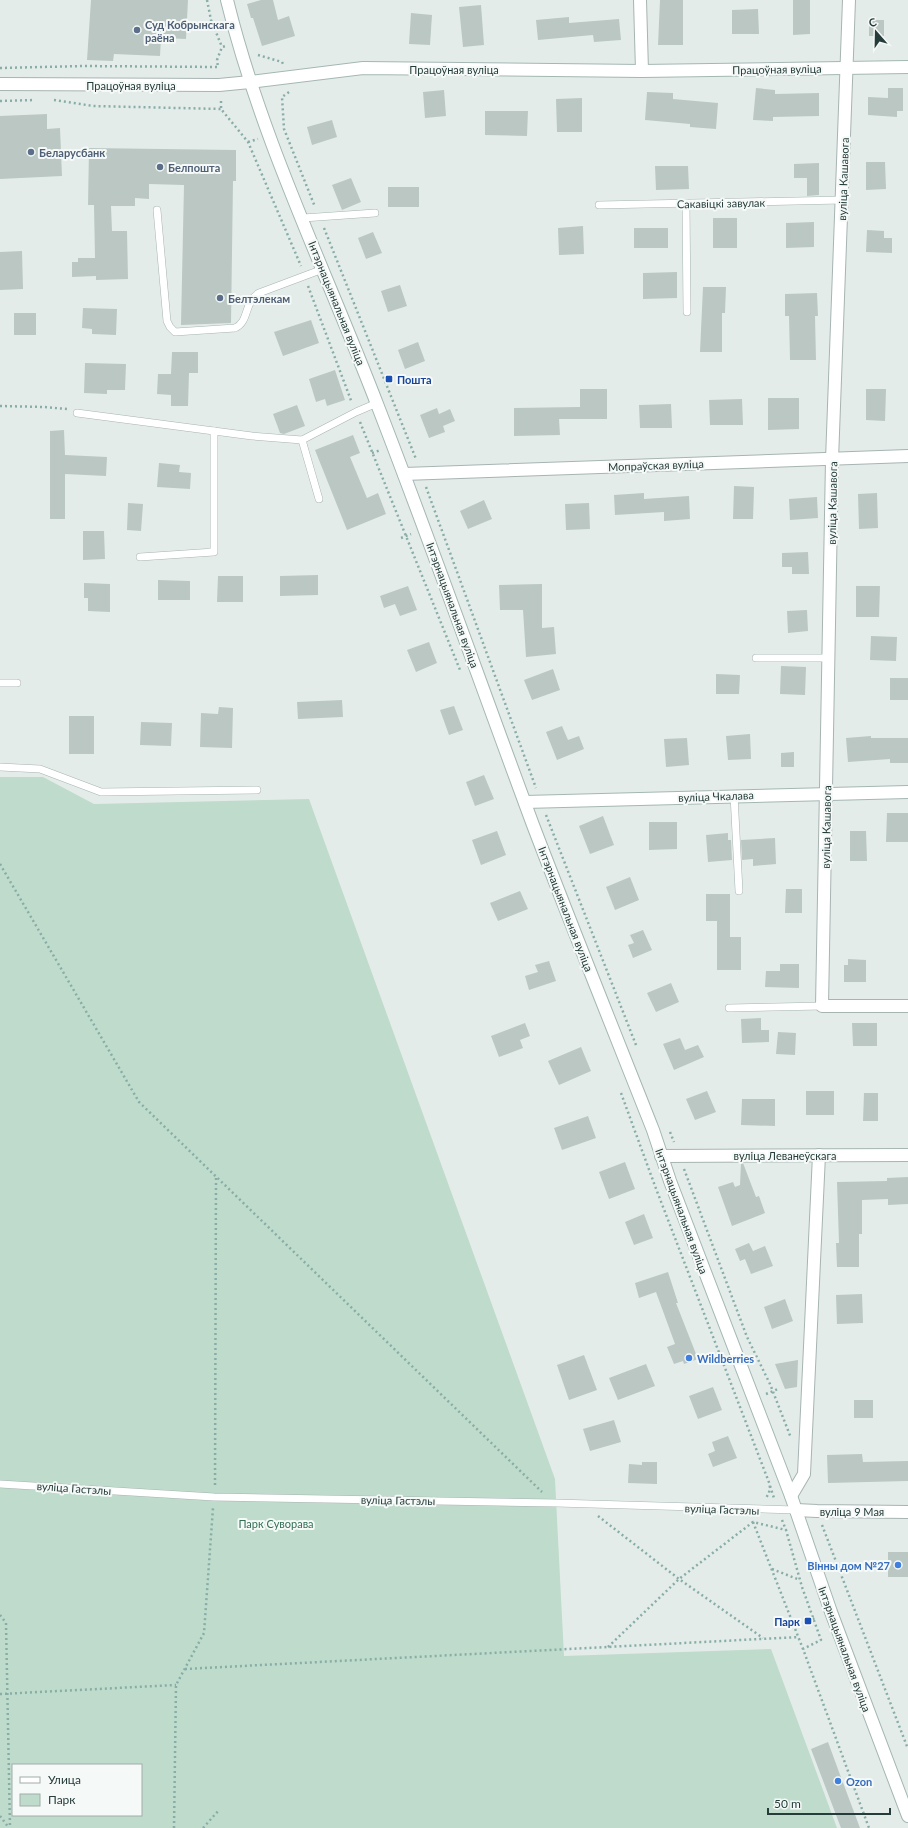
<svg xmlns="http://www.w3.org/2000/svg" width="908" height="1828" viewBox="0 0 908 1828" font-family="Lato,sans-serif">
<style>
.green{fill:#bfdbcb;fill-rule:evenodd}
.building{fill:#bac7c3}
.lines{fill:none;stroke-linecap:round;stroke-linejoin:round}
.service-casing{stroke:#a7b4b2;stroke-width:8}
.minor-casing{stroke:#a7b4b2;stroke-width:14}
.secondary-casing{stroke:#a4b7b3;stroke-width:14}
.path{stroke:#88ada7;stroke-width:2.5;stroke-dasharray:2 3;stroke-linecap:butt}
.service{stroke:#fff;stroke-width:7}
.minor{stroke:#fff;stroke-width:12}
.secondary{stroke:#fff;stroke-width:12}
.service-dot{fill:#5c6f8a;stroke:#f5f9f7;stroke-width:1.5}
.transit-dot{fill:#1a4fb4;stroke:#f5f9f7;stroke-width:1.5}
.shop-dot{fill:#3f7fe0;stroke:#f5f9f7;stroke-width:1.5}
.labels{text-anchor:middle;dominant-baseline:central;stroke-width:4;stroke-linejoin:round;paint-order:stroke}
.service-label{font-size:11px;font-weight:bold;fill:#4e5e75;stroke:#f5f9f7;text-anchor:start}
.street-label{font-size:11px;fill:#253c3a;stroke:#f5f9f7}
.transit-label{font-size:11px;font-weight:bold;fill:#164399;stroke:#f5f9f7;text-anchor:start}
.shop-label{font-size:11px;font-weight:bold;fill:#366cbe;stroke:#f5f9f7;text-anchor:start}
.park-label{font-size:11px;fill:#336f54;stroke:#f5f9f7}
</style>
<rect width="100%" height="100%" fill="#e4ecea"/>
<!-- green -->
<path class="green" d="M0,777H43L94,804L309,799L555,1479L564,1656L771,1649L837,1828H0ZM13,1765H141V1815H13Z"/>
<!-- building -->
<g class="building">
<polygon points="91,0 188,0 186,39 161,38 160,56 114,54 113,61 87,60"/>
<polygon points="261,0 273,0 278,20 289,16 295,36 262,46 253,18 251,18 247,4"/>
<polygon points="660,0 683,0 683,45 658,45"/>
<polygon points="793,0 810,0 810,34 793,35"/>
<polygon points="481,5 484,45 463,47 459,7"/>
<polygon points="758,9 759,34 732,34 732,10"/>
<polygon points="411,13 432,15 430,45 409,44"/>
<polygon points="569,17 569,23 619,19 621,40 594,42 593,35 538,40 536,20"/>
<rect x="869" y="20" width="15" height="16"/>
<polygon points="756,88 775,90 775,94 819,93 819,116 773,117 773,121 753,120"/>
<polygon points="888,88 903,88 903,111 897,111 897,117 868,115 868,97 888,98"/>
<polygon points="444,90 446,116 425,118 423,92"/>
<polygon points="647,92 673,93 673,99 718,103 716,129 690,127 690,124 645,120"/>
<polygon points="582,98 582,132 557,132 556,99"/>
<polygon points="485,111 528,111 527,136 485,135"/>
<polygon points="47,114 47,129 60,128 62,176 0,179 0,116"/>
<polygon points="332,120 337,137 312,145 307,127"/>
<polygon points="89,148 236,150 236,181 233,181 231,323 181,325 184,185 149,184 149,199 135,198 135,206 111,206 112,231 127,231 128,279 96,280 96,276 72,277 72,262 78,262 78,258 95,258 94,205 88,205"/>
<polygon points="866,162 885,162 886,189 866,190"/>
<polygon points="819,163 819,195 807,196 807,178 794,178 794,164"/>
<polygon points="655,166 688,166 689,189 656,190"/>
<polygon points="351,178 361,202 342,210 332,185"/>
<rect x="388" y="187" width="31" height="20"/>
<rect x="713" y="218" width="24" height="30"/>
<polygon points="814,222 814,247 786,248 786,223"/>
<polygon points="583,226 584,254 559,255 558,228"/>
<rect x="634" y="228" width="34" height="20"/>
<polygon points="867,230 884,231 884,238 892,238 892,253 866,252"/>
<polygon points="373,232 382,253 366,259 358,238"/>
<polygon points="22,251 23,289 0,290 0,252"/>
<polygon points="677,272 677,298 643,299 643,273"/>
<polygon points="400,285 407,306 388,312 381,291"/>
<polygon points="703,287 726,287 725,313 722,313 722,352 700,352"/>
<polygon points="817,293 818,316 815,316 816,360 790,360 789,316 785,316 785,294"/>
<polygon points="83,308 117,309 116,335 92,334 92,329 82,328"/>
<rect x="14" y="313" width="22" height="22"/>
<polygon points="311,320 319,343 283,356 274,332"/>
<polygon points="418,342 425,361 405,369 398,350"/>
<polygon points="172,352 198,352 198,373 189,373 188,406 171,406 171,395 157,394 158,374 171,374"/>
<polygon points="85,363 126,364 125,390 107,390 107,394 84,393"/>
<polygon points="335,370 345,400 327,406 325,399 316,402 309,379"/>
<polygon points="580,389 607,389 607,419 559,419 560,435 514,436 514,408 580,407"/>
<polygon points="866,389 886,389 885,421 866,420"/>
<polygon points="768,398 799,398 799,429 768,430"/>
<polygon points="742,399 743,425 710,425 709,400"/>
<polygon points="671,404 672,428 640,428 639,405"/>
<polygon points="297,405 305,426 284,434 280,433 273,414"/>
<polygon points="437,408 439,414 450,409 455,421 443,426 445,432 429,438 420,415"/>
<polygon points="64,430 65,455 107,457 106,476 65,474 65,519 50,519 50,431"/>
<polygon points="353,435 360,453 350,457 367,498 378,493 386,514 347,530 315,450"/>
<polygon points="159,463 180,465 179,472 191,473 190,489 157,487"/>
<polygon points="734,486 754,487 753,519 733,519"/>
<polygon points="644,493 644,499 689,496 690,519 664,521 664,512 615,515 614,495"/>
<polygon points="877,493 878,528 859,529 858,494"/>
<polygon points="817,497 818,518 790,520 789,499"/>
<polygon points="484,500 492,519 468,529 460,511"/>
<polygon points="128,503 143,504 141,531 127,530"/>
<polygon points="589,503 590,529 566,530 565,504"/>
<polygon points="83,531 104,531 105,559 83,560"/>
<polygon points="808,552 809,574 792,574 792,567 782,567 782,553"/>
<polygon points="318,575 318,595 280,596 280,576"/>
<polygon points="218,576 243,576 243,602 217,602"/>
<polygon points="158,580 190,581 190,600 158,600"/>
<polygon points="84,583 110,584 110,612 88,611 88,598 84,598"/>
<polygon points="542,584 542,628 554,627 556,654 526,657 523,610 500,610 499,585"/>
<polygon points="408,586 417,610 400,616 395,604 384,608 380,596"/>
<polygon points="856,586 880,586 879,617 856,617"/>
<polygon points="807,610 808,631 788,633 787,611"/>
<polygon points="871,636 897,637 896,661 870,660"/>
<polygon points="429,642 437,663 416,672 407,650"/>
<polygon points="781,666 806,667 805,695 780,694"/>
<polygon points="553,669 560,690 532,700 524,680"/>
<polygon points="716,674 740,675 739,694 716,694"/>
<rect x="890" y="678" width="18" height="22"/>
<polygon points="342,700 343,717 298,719 297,702"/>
<polygon points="454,706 463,730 449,735 440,710"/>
<polygon points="219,707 233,708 232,748 200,747 201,713 218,714"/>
<rect x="69" y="716" width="25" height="38"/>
<polygon points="141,722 172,723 171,746 140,745"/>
<polygon points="562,726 568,740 579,736 584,749 557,760 546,732"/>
<polygon points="750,734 751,759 728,760 726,736"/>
<polygon points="871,736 871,738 908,738 908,763 890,763 890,759 848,762 846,738"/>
<polygon points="687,738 689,765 666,767 664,739"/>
<polygon points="794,752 794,767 781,767 781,753"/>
<polygon points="484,775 494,799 475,806 466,782"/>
<polygon points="887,813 908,813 908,842 886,842"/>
<polygon points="603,816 614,845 590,854 579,826"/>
<polygon points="649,822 677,822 677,849 649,850"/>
<polygon points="497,831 506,855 481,865 472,840"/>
<polygon points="850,831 866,831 867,861 850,861"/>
<polygon points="728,833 728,840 731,840 732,860 708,862 706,835"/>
<polygon points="775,838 776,864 753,866 753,859 742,860 741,840"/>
<polygon points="630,877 639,900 615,910 606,887"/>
<polygon points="786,889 802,889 802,913 785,913"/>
<polygon points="520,891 528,909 498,921 490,903"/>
<polygon points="706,894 730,894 730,937 741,937 741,970 717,970 717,921 706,921"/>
<polygon points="643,930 652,950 633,958 628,945 634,943 630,935"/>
<polygon points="848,959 866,960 866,982 844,982 844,965 848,965"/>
<polygon points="549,961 556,981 529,990 525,976 538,972 535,965"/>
<polygon points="780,964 799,964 799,988 765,987 766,971 780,971"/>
<polygon points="671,983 679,1002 656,1012 647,993"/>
<polygon points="761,1018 761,1030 769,1030 769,1042 742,1043 741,1019"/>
<polygon points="525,1023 530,1036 520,1040 523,1048 499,1057 491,1036"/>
<polygon points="852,1023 877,1023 877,1046 853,1046"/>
<polygon points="778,1032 796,1033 795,1055 776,1054"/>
<polygon points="680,1038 685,1050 698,1045 704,1057 674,1070 663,1044"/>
<polygon points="581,1047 591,1071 559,1085 548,1061"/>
<polygon points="707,1091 716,1112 695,1120 686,1099"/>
<rect x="806" y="1091" width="28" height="24"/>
<polygon points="864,1093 878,1093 878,1121 863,1121"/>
<polygon points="742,1099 775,1099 775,1126 741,1125"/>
<polygon points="588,1116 596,1138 562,1150 554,1128"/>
<polygon points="625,1162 635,1189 609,1199 599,1172"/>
<polygon points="741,1163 743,1163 756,1197 759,1196 765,1213 732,1226 718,1187 733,1182 735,1187 740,1185"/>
<polygon points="908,1177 908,1204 888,1205 888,1199 862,1200 862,1234 859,1234 859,1267 837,1267 836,1243 839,1243 837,1182 887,1181 887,1178"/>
<polygon points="644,1214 653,1238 634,1245 625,1222"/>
<polygon points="749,1243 753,1251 765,1246 773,1266 751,1274 745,1259 740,1261 735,1249"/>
<polygon points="668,1272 678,1303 676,1303 698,1359 684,1364 683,1361 674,1364 667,1347 675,1344 656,1292 639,1298 635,1283"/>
<polygon points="862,1294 863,1323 837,1324 836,1295"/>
<polygon points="785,1299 793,1321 772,1329 764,1307"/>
<polygon points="584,1355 597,1390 569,1400 557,1365"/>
<polygon points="798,1360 797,1387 785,1389 775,1364"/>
<polygon points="646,1364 655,1386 618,1400 609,1378"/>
<polygon points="713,1387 722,1410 698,1419 689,1396"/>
<rect x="854" y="1400" width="19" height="18"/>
<polygon points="614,1420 621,1442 590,1451 583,1429"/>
<polygon points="728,1436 737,1458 713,1467 708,1454 715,1451 712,1442"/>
<polygon points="862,1454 863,1462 908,1461 908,1481 828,1483 827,1455"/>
<polygon points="642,1462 657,1462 657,1484 628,1483 629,1464 642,1465"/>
<rect x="888" y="1552" width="20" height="25"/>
<polygon points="828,1742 839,1772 860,1828 841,1828 811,1749"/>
</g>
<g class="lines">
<defs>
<g id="service">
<polyline points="686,203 687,312"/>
<polyline points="599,205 842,200"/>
<path d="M157,210L167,321L170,327L175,332L235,328C250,321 243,303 259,293L323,269"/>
<polyline points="303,218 375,213"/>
<polyline points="77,413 252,436 302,440"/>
<polyline points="319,499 302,440 356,412 377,403"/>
<polyline points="140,557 214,552 214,431"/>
<polyline points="756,658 830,658"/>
<polyline points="0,683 17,683"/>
<polyline points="0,767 40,769 101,792 257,790"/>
<polyline points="734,795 739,891"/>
<polyline points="729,1008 822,1006"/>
<polyline points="0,1484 214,1497 556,1503 796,1510"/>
</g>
<g id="minor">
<polyline points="640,0 642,71"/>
<polyline points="849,0 832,460 822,1006 908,1006"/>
<polyline points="0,84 219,85 250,82"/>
<polyline points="404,474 908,456"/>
<polyline points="661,1156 908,1155"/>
<polyline points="791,1496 804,1474 819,1155"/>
<polyline points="796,1510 817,1511 908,1512"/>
</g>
<g id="secondary">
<path d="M227,0C261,139 326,271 377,404C431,543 481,685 533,825C572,927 613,1029 653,1130L670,1181L791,1496L831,1612L908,1816"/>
<polyline points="250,82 363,68 642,71 908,67"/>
<polyline points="525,802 908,792"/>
</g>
</defs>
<!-- service casing -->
<use href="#service" class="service-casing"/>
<!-- minor casing -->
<use href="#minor" class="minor-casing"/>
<!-- secondary casing -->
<use href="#secondary" class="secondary-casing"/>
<!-- path -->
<g class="path">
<polyline points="207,0 211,20 222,47"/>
<polyline points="258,55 282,62 283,64"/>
<polyline points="0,68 83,66 218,67 217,60 222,47 226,46"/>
<polyline points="289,92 282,97 284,129 315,207"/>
<polyline points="54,100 93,106 221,109"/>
<polyline points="0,101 35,100"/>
<polyline points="221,101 221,109 248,142 301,266"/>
<polyline points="248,142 258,139"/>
<polyline points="324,228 416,459"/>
<polyline points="308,286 352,403"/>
<polyline points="0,406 44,407 67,409"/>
<polyline points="360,422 460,670"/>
<polyline points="372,453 381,450"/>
<polyline points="426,487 536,788"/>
<polyline points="401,538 411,534"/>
<polyline points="546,815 636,1045"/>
<polyline points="0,864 139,1102 542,1492"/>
<polyline points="621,1093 655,1186 770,1485 769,1493 766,1498"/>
<polyline points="670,1132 674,1142"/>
<polyline points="684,1169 747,1337 770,1384 791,1438"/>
<polyline points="766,1394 778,1389"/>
<polyline points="215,1485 216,1176"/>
<polyline points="770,1486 774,1498"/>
<polyline points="598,1516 679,1579 763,1638"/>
<polyline points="782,1520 786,1530"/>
<polyline points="753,1522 803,1649 869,1828"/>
<polyline points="822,1525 908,1749"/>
<polyline points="772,1569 800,1580"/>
<polyline points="0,1615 6,1623 10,1828"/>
<polyline points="808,1621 815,1618"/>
<polyline points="608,1647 679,1579 753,1522 786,1530 802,1587 821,1640 803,1649"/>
<polyline points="185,1669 799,1637"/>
<polyline points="0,1694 176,1685"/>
<polyline points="0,1816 9,1828"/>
<polyline points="174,1828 176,1685 204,1633 213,1508"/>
<polyline points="203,1828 219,1810"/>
</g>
<!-- service -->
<use href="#service" class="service"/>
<!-- minor -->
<use href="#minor" class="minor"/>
<!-- secondary -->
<use href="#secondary" class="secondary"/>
</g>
<!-- markers -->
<g class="service-dot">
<circle cx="137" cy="30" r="4"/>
<circle cx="31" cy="152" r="4"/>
<circle cx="160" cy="167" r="4"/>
<circle cx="220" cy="298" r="4"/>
</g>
<g class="transit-dot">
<rect x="385" y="375" width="8" height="8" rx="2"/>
<rect x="804" y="1617" width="8" height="8" rx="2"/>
</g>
<g class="shop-dot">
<circle cx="689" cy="1358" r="4"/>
<circle cx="898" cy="1565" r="4"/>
<circle cx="838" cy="1781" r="4"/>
</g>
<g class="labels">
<!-- service labels -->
<g class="service-label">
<text x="145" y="24">Суд Кобрынскага<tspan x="145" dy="13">раёна</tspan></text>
<text x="39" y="152">Беларусбанк</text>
<text x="168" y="167">Белпошта</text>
<text x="228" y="298">Белтэлекам</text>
</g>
<!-- street labels -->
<g class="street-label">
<text x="454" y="69">Працоўная вуліца</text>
<text transform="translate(777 69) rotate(-1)">Працоўная вуліца</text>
<text x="131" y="85">Працоўная вуліца</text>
<text transform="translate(843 179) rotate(-88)">вуліца Кашавога</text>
<text transform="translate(721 203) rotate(-1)">Сакавіцкі завулак</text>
<text transform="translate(337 303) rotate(68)">Інтэрнацыянальная вуліца</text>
<text transform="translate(656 465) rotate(-2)">Мопраўская вуліца</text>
<text transform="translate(832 503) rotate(-89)">вуліца Кашавога</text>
<text transform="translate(453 605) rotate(70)">Інтэрнацыянальная вуліца</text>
<text transform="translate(716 796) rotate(-2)">вуліца Чкалава</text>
<text transform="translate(826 827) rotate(-89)">вуліца Кашавога</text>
<text transform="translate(566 909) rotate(69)">Інтэрнацыянальная вуліца</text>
<text x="785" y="1155">вуліца Леванеўскага</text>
<text transform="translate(682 1211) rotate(70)">Інтэрнацыянальная вуліца</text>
<text transform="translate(74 1488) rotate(4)">вуліца Гастэлы</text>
<text transform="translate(398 1500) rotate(1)">вуліца Гастэлы</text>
<text transform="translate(722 1509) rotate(2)">вуліца Гастэлы</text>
<text x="852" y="1511">вуліца 9 Мая</text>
<text transform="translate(845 1649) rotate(70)">Інтэрнацыянальная вуліца</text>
</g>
<!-- transit labels -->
<g class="transit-label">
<text x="397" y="379">Пошта</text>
<text x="800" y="1621" text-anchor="end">Парк</text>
</g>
<!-- shop labels -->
<g class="shop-label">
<text x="697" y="1358">Wildberries</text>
<text x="890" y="1565" text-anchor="end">Вінны дом №27</text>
<text x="846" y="1781">Ozon</text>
</g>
<!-- park labels -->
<g class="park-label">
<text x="276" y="1523">Парк Суворава</text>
</g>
</g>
<!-- legend -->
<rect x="12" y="1764" width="130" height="52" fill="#f5f9f7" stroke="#a2adab"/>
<rect x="20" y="1777" width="20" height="6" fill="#ffffff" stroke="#a2adab"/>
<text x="48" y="1784" font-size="12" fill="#253c3a">Улица</text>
<rect x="20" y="1794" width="20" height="12" fill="#bfdbcb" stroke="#a2adab"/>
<text x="48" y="1804" font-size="12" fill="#253c3a">Парк</text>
<!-- north arrow -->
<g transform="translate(876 32) rotate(340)" stroke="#f5f9f7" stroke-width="3" paint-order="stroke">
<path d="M0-3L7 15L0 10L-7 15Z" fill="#253c3a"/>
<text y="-6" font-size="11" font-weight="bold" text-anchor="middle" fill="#253c3a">С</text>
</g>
<!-- scale -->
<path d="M768 1808v6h122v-6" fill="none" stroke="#253c3a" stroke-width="2"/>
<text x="774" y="1808" font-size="12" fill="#253c3a" stroke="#f5f9f7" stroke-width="3" paint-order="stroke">50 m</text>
</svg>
